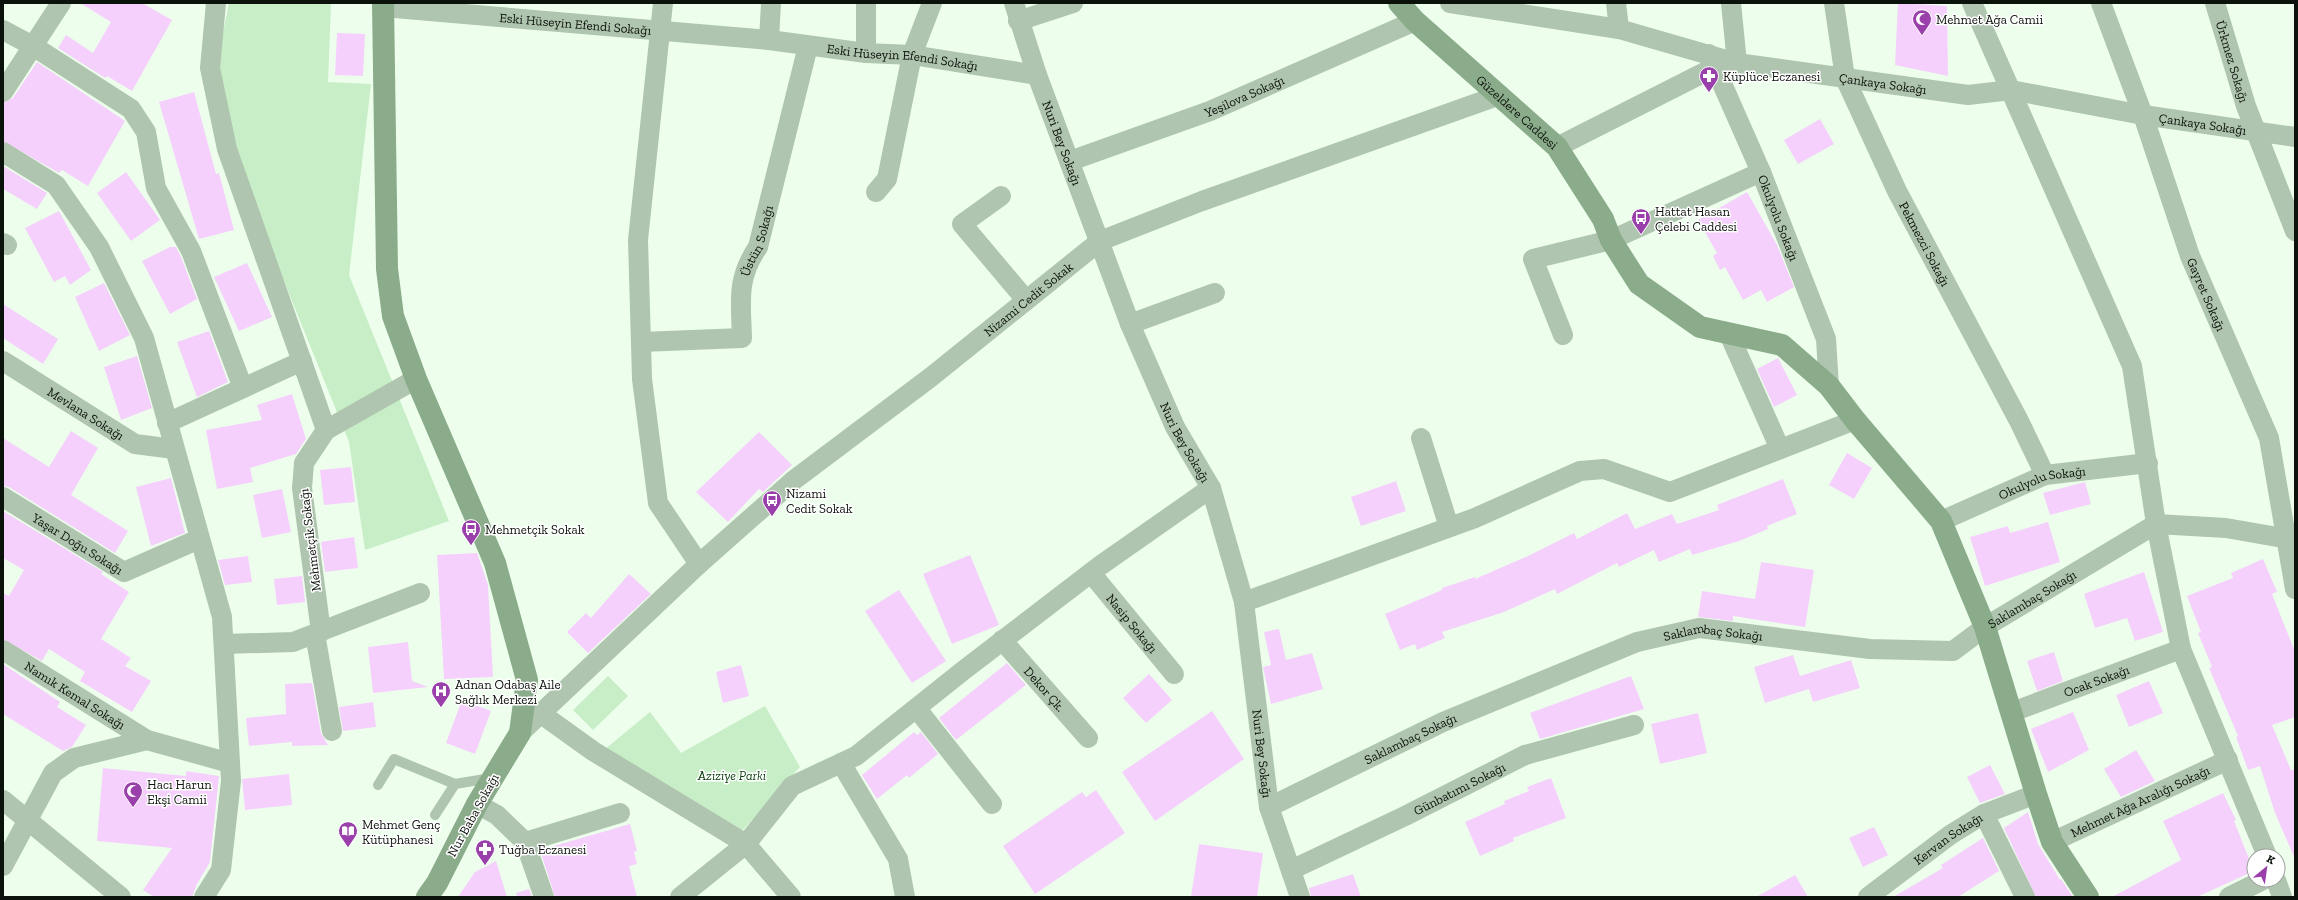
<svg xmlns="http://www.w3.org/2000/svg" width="2298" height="900" viewBox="0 0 2298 900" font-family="'Zilla Slab',serif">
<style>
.green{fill:#c8eec7}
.building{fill:#f5d0fc}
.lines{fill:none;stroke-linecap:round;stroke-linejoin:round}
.lane{stroke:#afc5af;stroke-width:10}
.street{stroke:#afc5af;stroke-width:20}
.secondary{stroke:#8bac8a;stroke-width:22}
.labels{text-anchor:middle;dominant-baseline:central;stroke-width:3;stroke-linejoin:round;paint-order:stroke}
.poi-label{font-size:13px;fill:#0b110b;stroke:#fff;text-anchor:start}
.street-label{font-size:13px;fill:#0b110b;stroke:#fff}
.park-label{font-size:13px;font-style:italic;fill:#053c0b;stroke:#fff}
</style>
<rect width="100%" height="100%" fill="#edffec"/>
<!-- green -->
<g class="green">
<polygon points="229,3 331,3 328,82 371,84 349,275 449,521 365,550 349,442 246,187 215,71"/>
<polygon points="608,676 628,696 593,730 573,710"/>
<polygon points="765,706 800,767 741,832 604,750 650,712 681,753"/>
</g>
<!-- building -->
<g class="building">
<polygon points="80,3 142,3 172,20 132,91 107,76 105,78 58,48 66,35 93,53 111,22"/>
<polygon points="1898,3 1947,6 1948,76 1895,65"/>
<polygon points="337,33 365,34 363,76 335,75"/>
<polygon points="37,62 125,121 88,186 62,170 59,173 3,141 3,103 13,98"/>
<polygon points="194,92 216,174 219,173 234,230 199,239 159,102"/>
<polygon points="1820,119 1834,144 1798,164 1784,140"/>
<polygon points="3,166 47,193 37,209 3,189"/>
<polygon points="126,172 160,220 131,241 97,193"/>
<polygon points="1747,192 1777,245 1794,287 1767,302 1761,290 1743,300 1725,267 1720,270 1713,256 1717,253 1698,220"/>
<polygon points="59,211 91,270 70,285 65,276 54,282 25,228"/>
<polygon points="170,247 176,247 181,257 197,299 170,314 142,261"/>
<polygon points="247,263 272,317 239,331 214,277"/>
<polygon points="104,283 130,335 99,351 75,297"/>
<polygon points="3,304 58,339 43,364 3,338"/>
<polygon points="209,331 228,382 197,397 177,342"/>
<polygon points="137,356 152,408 121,420 104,367"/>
<polygon points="1778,358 1797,395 1774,407 1757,369"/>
<polygon points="292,394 306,439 296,454 250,468 253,482 217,489 206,430 262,420 257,405"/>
<polygon points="71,431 98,448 71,495 128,531 115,553 9,487 3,486 3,438 49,467"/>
<polygon points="759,432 792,465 763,492 759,489 728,522 696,492"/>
<polygon points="1847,453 1872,468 1854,499 1829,485"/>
<polygon points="351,467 355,502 324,505 320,470"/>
<polygon points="171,478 185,533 151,546 136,487"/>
<polygon points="1783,479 1797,514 1767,526 1768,529 1739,541 1692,555 1690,549 1659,562 1654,550 1619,567 1617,563 1557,594 1555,589 1504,612 1442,632 1445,638 1417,650 1415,644 1400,650 1385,614 1442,590 1442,588 1475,577 1475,579 1528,556 1574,533 1577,539 1627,513 1635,529 1672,514 1677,524 1719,510 1717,505"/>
<polygon points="1396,481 1406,511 1361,526 1351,497"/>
<polygon points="2085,482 2091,504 2050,515 2043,493"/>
<polygon points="282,489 291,532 262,538 253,495"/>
<polygon points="3,511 103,572 101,574 129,592 101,639 131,658 125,666 151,681 132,712 80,681 85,672 49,649 42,661 3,639 3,593 9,596 24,570 3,558"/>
<polygon points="2048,522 2060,562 1985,586 1970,537 2008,526 2010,533"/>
<polygon points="354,537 358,568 325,572 321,542"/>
<polygon points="477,553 488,585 493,677 444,679 437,555"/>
<polygon points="970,555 999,625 952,644 923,574"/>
<polygon points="248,556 252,582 225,585 218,560"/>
<polygon points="2263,559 2277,592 2272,594 2295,652 2295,717 2272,725 2291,770 2295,769 2295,859 2275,813 2260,766 2248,770 2236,737 2238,736 2209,668 2212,667 2198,633 2201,632 2187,596 2233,578 2231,573"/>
<polygon points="1761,562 1814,570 1805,627 1733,616 1733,621 1698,617 1702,591 1755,599"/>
<polygon points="2144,572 2163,632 2135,641 2127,618 2095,628 2084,594"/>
<polygon points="629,574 651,594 588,653 567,632 586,613 591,618"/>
<polygon points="302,576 305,602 277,605 274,579"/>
<polygon points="899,590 946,661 912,683 865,611"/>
<polygon points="1279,629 1286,660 1312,653 1323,689 1271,704 1263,667 1271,665 1264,632"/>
<polygon points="408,642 412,681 428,687 373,693 368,647"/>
<polygon points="2054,652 2063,681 2037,691 2027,661"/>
<polygon points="1793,655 1800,676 1851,660 1860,688 1813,702 1809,689 1765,703 1754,667"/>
<polygon points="1007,663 1026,685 956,740 939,718"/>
<polygon points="3,664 60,702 57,707 86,725 72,747 63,751 3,714"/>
<polygon points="741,665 749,696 723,703 716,672"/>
<polygon points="1149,674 1172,700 1146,723 1123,698"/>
<polygon points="1631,676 1644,709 1540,739 1530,713"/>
<polygon points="2149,681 2163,713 2129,727 2116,695"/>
<polygon points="312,683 321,733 328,745 292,746 292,742 249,746 246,718 286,714 285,684"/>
<polygon points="462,700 491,711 475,754 446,743"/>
<polygon points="373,702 376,727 343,731 339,707"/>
<polygon points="1212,711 1244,759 1155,821 1122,772"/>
<polygon points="2073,712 2089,750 2048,772 2031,729"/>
<polygon points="1698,713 1707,753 1660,764 1651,724"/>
<polygon points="914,732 917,735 921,732 938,754 909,778 907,775 877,799 862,775"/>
<polygon points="2136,750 2155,781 2121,797 2104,769"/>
<polygon points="1990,765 2005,794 1980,803 1967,777"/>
<polygon points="103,768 186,776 186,771 219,776 210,862 197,884 192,897 154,897 143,890 172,848 97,841"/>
<polygon points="289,774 292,805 245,810 242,779"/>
<polygon points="1551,778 1566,818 1513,838 1514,841 1480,856 1465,822 1505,804 1504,801 1529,791 1527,787"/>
<polygon points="1096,790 1125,833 1035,894 1003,846 1082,792 1086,797"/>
<polygon points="2223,793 2236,820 2234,821 2254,871 2197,897 2112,897 2181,860 2163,821"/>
<polygon points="2028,812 2038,844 2060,880 2061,879 2073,897 2036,897 2004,828"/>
<polygon points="630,824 637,851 634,852 637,864 629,866 637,897 555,897 540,850"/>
<polygon points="1874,827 1888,855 1863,867 1849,838"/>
<polygon points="1983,838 1999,871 1958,897 1893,897 1943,868 1941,865"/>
<polygon points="1199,844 1263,853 1257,897 1191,897"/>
<polygon points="496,861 507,897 458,897 475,872"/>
<polygon points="1353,874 1361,897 1311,897 1309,888"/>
<polygon points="1795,875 1808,897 1756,897"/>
<polygon points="529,889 532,897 517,897 516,893"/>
</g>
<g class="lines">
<!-- lane -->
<g class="lane">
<polyline points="378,785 394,759 455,784"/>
<polyline points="435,815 455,784 491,778"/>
</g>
<!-- street -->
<g class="street">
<polyline points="216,3 210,68 227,149 326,430 416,379"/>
<polyline points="663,3 638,240 642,379 658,503 699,564"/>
<path id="s1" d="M1014,3L1037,75L1130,324L1175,427L1211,488L1244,602L1269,807L1300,897"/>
<path id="s2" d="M1450,3L1619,29L1737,63L1968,95L2011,90L2143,115L2295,137"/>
<polyline points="1616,3 1619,29"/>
<polyline points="1731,3 1737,63"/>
<path id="s3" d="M1834,3L1845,78L1897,191L2019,421L2045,475"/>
<polyline points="1972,3 2132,366 2156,524 2181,649 2267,856"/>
<path id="s4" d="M2101,3L2143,115L2190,256L2269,438L2295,589"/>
<path id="s5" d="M2215,3L2246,106L2295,231"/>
<path id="s6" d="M383,7L769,40L866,53L912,55L1037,75"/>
<polyline points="1018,21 1073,3"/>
<polyline points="3,30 33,46 131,109 146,132 156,188 191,251 243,388"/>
<polyline points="769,40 771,3"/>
<polyline points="866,53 866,3"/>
<path id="s7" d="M1709,54L1761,172L1826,339L1829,386"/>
<polyline points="3,92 61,3"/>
<polyline points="1557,147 1715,67"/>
<polyline points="3,152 56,185 99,247 144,338 222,617 231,781 221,870 204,897"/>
<path id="s8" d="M1070,161L1210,111L1415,21"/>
<polyline points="876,192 887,179 912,55 932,3"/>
<polyline points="1001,196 962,224 1026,300"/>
<polyline points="3,243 7,245"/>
<polyline points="1130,324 1215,293"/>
<polyline points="1729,334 1780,449"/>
<polyline points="1563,335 1533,259 1611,240 1761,172"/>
<path id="s9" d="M641,342L742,338C741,302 736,279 758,247L808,46"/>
<path id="s10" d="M3,361L135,444L174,449"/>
<polyline points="167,423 302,361"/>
<polyline points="1421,438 1449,527"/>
<path id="s11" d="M3,497L124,572L199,539"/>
<path id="s12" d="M1941,521L2045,475L2148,463"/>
<polyline points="2156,524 2226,528 2295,540"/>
<path id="s13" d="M1091,573L1174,674"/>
<polyline points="1244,602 1475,518 1580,471 1604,469 1670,492 1855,420"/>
<polyline points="321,632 302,488 304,463 326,430"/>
<polyline points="315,634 332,731"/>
<path id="s14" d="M1002,640L1088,738"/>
<polyline points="224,644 293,642 420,593"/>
<path id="s15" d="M3,650L147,740"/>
<polyline points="917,709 992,804"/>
<path id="s16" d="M2012,712L2181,649"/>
<polyline points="540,713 593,751 746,844 791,897"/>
<path id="s17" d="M520,733L699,564L794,480L931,377L1100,241L1202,201L1500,95"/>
<polyline points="841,763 898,859 905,897"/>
<polyline points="3,800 121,897"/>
<polyline points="477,804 497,815 525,842 544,897"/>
<path id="s18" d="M1269,807L1443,722L1637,642L1699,628L1870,649L1953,651L1985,627L2156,524"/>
<polyline points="1984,814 2025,897"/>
<polyline points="525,842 620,813"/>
<path id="s19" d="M2052,842L2228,760"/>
<polyline points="3,866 53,773 74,758 147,740 230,763"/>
<path id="s20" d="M1291,870L1405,816L1525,755L1634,725"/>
<polyline points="2276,880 2282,897"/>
<polyline points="680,897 746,844 792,786 856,756 964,670 1101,565 1211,488"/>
<path id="s21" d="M1868,897L1950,835L1984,814L2036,794"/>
<polyline points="2229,897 2263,880"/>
</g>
<!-- secondary -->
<g class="secondary">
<polyline points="383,3 387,269 393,316 416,379 495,563 527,680 520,733 477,804 437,883 427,897"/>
<path id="s22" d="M1399,3L1415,21L1557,147L1603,219L1611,240L1639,284L1700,327L1782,345L1829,386L1855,420L1941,521L1985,627L2036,794L2052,842L2088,897"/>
</g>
</g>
<!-- icons -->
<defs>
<symbol id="mosque-pin" viewBox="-11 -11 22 30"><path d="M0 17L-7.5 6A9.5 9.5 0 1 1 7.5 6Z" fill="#9a40ab" stroke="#fff"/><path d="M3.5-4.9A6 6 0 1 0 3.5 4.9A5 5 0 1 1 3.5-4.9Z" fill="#fff"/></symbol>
<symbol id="pharmacy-pin" viewBox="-11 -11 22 30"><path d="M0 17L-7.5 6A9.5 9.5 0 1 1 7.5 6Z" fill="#9a40ab" stroke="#fff"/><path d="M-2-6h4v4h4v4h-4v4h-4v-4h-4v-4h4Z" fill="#fff"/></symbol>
<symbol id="bus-pin" viewBox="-11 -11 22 30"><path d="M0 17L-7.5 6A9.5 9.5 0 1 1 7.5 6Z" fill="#9a40ab" stroke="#fff"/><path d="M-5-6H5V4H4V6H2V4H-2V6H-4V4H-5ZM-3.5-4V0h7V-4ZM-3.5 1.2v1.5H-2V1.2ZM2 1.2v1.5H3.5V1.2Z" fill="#fff"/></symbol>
<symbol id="hospital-pin" viewBox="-11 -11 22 30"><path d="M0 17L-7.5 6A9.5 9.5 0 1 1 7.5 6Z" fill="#9a40ab" stroke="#fff"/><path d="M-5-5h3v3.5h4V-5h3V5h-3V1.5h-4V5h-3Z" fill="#fff"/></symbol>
<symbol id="library-pin" viewBox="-11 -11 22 30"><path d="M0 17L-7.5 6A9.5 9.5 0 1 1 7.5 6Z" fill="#9a40ab" stroke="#fff"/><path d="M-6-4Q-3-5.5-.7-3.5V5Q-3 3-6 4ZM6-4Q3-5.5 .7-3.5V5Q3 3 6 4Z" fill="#fff"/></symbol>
</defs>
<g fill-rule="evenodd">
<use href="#mosque-pin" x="1911" y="8" width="22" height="30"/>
<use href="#pharmacy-pin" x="1698" y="65" width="22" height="30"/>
<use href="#bus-pin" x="1630" y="207" width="22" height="30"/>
<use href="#bus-pin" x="761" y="489" width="22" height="30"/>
<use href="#bus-pin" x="460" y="518" width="22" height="30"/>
<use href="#hospital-pin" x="430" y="680" width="22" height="30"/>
<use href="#mosque-pin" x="122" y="780" width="22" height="30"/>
<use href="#library-pin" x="337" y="820" width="22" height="30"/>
<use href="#pharmacy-pin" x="474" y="838" width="22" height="30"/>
</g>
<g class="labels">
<!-- poi labels -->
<g class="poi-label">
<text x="1936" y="19">Mehmet Ağa Camii</text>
<text x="1723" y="76">Küplüce Eczanesi</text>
<text x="1655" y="211">Hattat Hasan<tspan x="1655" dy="15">Çelebi Caddesi</tspan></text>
<text x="786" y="493">Nizami<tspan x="786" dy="15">Cedit Sokak</tspan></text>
<text x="485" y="529">Mehmetçik Sokak</text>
<text x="455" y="684">Adnan Odabaş Aile<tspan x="455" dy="15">Sağlık Merkezi</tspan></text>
<text x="147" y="784">Hacı Harun<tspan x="147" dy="15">Ekşi Camii</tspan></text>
<text x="362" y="824">Mehmet Genç<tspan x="362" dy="15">Kütüphanesi</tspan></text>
<text x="499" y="849">Tuğba Eczanesi</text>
</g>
<!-- street labels -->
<g class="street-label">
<text stroke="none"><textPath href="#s6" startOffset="193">Eski Hüseyin Efendi Sokağı</textPath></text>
<text stroke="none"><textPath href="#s6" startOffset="522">Eski Hüseyin Efendi Sokağı</textPath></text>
<text stroke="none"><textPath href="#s5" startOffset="61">Ürkmez Sokağı</textPath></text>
<text stroke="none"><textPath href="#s2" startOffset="441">Çankaya Sokağı</textPath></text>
<text stroke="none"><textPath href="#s8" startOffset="186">Yeşilova Sokağı</textPath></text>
<text stroke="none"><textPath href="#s22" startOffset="161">Güzeldere Caddesi</textPath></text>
<text stroke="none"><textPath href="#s2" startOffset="765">Çankaya Sokağı</textPath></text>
<text stroke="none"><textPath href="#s1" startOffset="148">Nuri Bey Sokağı</textPath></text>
<text stroke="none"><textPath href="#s7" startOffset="178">Okulyolu Sokağı</textPath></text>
<text stroke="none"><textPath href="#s9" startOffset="201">Üstün Sokağı</textPath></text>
<text stroke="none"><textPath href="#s3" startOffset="260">Pekmezci Sokağı</textPath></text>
<text stroke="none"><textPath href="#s4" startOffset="310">Gayret Sokağı</textPath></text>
<text stroke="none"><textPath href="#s17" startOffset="669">Nizami Cedit Sokak</textPath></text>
<text stroke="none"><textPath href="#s10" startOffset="98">Mevlana Sokağı</textPath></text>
<text stroke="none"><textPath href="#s1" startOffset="472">Nuri Bey Sokağı</textPath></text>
<text stroke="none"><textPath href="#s12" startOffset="109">Okulyolu Sokağı</textPath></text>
<text transform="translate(310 540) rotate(-97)">Mehmetçik Sokağı</text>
<text stroke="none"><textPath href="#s11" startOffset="88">Yaşar Doğu Sokağı</textPath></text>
<text stroke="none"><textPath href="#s18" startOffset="817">Saklambaç Sokağı</textPath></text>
<text stroke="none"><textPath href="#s13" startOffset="65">Nasip Sokağı</textPath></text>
<text stroke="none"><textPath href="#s18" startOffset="481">Saklambaç Sokağı</textPath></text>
<text stroke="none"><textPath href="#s16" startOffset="90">Ocak Sokağı</textPath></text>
<text stroke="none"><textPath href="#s14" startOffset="65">Dekor Çk.</textPath></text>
<text stroke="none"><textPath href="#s15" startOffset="85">Namık Kemal Sokağı</textPath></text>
<text stroke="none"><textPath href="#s18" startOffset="157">Saklambaç Sokağı</textPath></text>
<text stroke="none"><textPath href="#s1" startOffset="796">Nuri Bey Sokağı</textPath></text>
<text stroke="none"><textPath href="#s20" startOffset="187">Günbatımı Sokağı</textPath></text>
<text stroke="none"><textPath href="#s19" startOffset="97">Mehmet Ağa Aralığı Sokağı</textPath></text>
<text transform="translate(473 815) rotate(-61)">Nur Baba Sokağı</text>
<text stroke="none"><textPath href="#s21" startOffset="99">Kervan Sokağı</textPath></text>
</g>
<!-- park labels -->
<g class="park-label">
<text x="732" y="775">Aziziye Parki</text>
</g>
</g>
<!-- border -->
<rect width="2298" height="900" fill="none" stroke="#0b110b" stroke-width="8"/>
<!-- north arrow -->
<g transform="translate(2266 868) rotate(29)"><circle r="19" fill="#ffffff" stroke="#9da09d"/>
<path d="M0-3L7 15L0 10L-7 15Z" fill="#9a40ab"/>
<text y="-6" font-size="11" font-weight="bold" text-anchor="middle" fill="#0b110b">K</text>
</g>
</svg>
